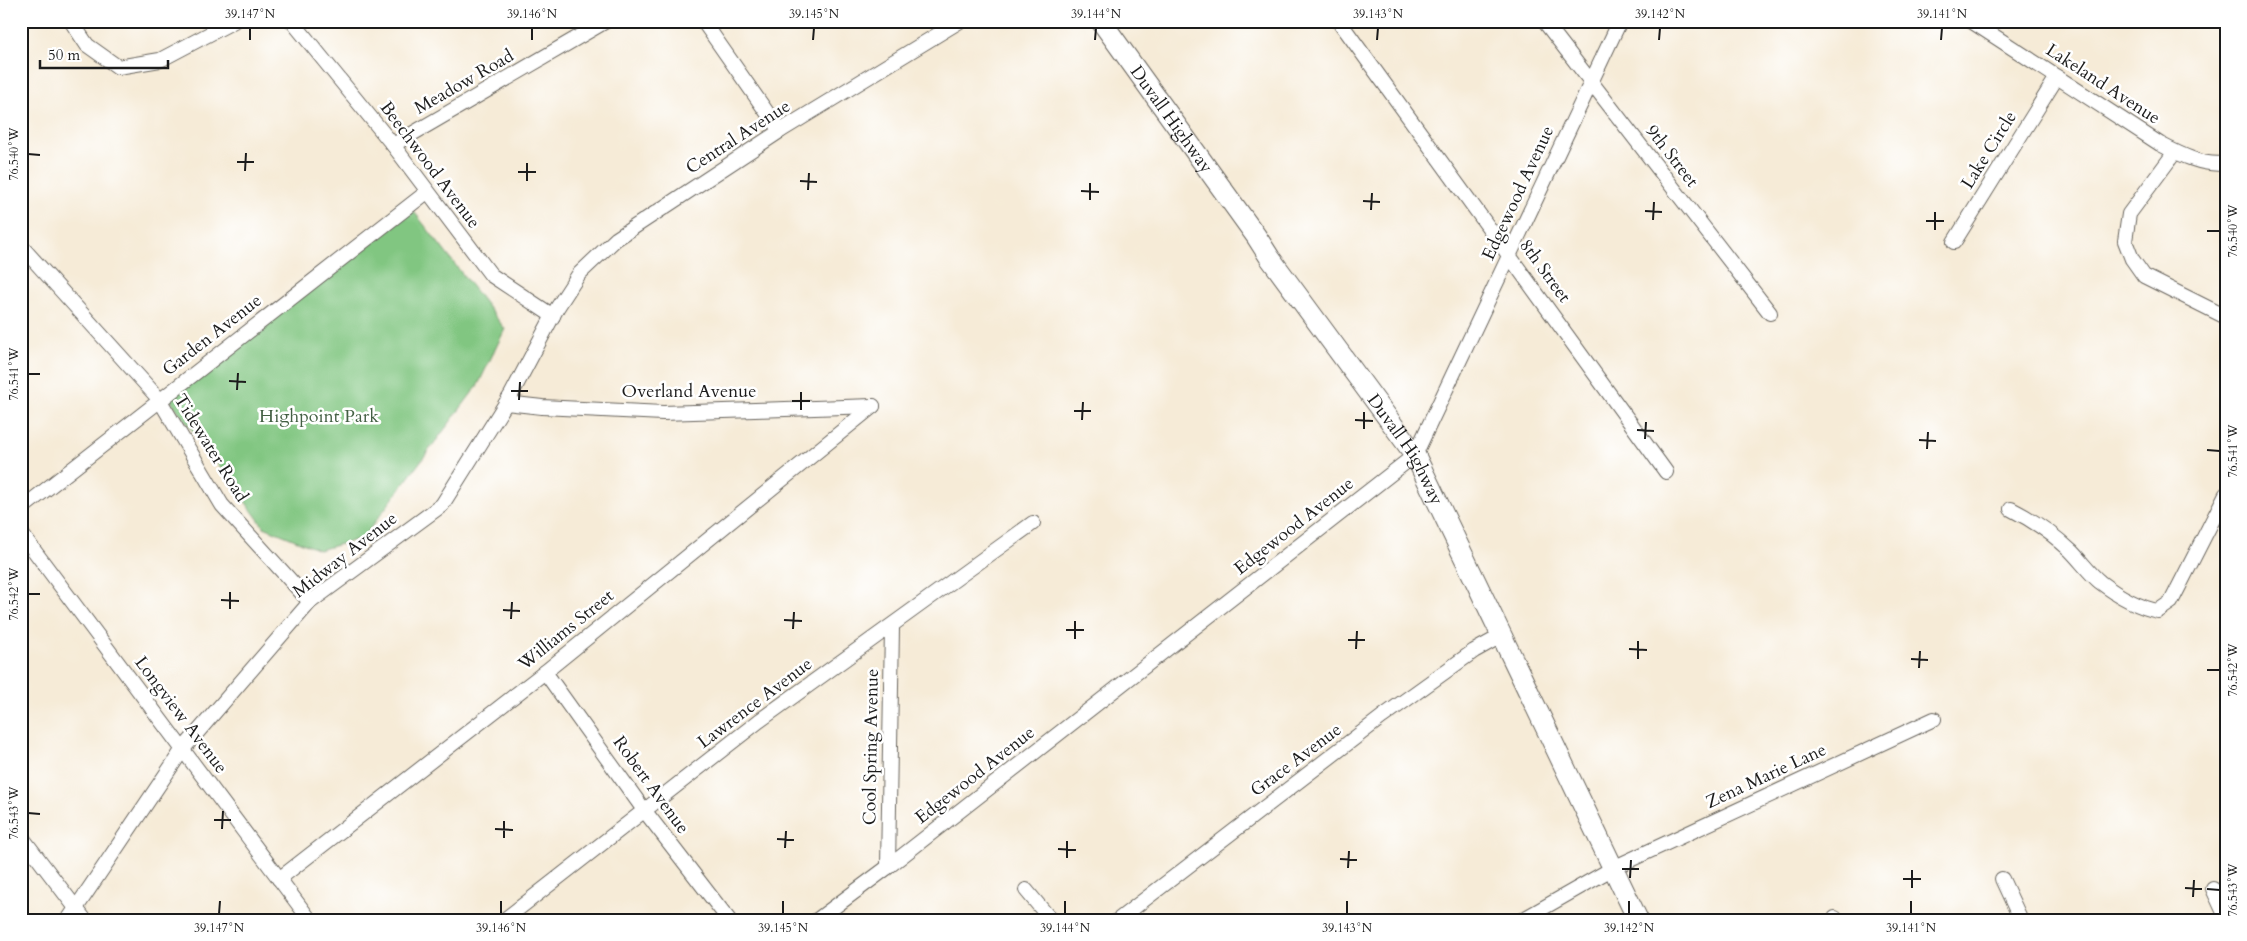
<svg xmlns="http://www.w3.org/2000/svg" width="2247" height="941" viewBox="0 0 2247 941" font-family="Cardo,serif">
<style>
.green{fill:#81c681;stroke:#4e714e}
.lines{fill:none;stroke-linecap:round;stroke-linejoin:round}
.street-casing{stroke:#68645d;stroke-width:16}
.secondary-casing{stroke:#68645d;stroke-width:22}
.street{stroke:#fff;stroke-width:14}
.secondary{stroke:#fff;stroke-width:20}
.ticks{fill:none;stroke:#1c1c1c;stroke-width:2}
.labels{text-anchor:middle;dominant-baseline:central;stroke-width:5;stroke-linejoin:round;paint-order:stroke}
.street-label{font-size:18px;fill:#1c1c1c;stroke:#fff}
.park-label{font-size:18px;fill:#446044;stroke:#fff}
.neatline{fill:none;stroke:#1c1c1c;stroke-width:2}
.ticks-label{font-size:12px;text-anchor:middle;fill:#1c1c1c}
</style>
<rect width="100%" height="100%" fill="#fff"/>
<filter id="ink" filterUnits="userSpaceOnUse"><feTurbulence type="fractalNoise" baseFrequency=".02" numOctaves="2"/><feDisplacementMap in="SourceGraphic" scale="10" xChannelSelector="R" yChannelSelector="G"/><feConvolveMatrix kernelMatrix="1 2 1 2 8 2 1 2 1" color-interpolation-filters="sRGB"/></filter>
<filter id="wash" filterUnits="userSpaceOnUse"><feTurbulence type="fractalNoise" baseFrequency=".0096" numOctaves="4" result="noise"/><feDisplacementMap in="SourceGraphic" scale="20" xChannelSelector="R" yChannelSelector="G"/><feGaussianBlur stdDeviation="1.12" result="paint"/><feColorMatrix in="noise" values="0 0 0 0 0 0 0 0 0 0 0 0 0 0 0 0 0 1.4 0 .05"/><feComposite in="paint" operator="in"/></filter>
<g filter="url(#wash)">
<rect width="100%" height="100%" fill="#f6ebd7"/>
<!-- green -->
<polygon class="green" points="412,209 505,329 478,385 363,538 319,550 264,527 167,396"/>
</g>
<g filter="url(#ink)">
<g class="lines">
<defs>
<g id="street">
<polyline points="71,21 87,45 118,67 160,60 234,21"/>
<polyline points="292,21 393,145 491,275 553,316"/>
<polyline points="703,21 780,131"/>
<polyline points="1339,21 1666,472"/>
<polyline points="1544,21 1770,313"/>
<path d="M1971,21L2160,144C2179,154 2204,167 2226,163"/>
<polyline points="393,145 606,21"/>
<polyline points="2175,152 2129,214 2125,241 2132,259 2144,276 2226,317"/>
<polyline points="1954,242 2057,77"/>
<polyline points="21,246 159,399 222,505 310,602"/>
<polyline points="506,403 542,407 663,413 873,406"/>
<polyline points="21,509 427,192"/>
<path d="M2011,509C2033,520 2053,534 2071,551C2081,561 2089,573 2100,582C2117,595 2137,607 2158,611L2171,602L2226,494"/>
<polyline points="21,533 310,920"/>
<polyline points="545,672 644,810 729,920"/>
<polyline points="21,836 85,920"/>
<polyline points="888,867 892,627"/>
<polyline points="279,879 545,672 873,406"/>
<polyline points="2002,879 2021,920"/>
<polyline points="2213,889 2226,917"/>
<polyline points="1026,890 1051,920"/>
<polyline points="1835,918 1836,920"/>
<polyline points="68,920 183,749 310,602 442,505 511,395 557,308 579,274 616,239 780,131 960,21"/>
<polyline points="504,920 759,721 1033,523"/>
<polyline points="817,920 888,867 1415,455 1620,21"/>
<polyline points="1118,920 1382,717 1474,651 1501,636"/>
<polyline points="1522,920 1615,867 1934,719"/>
</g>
<g id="secondary">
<path id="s1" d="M1101,21L1256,236L1270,258L1415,455L1638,920"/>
</g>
</defs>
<!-- street casing -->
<use href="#street" class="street-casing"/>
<!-- secondary casing -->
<use href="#secondary" class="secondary-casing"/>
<!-- street -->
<use href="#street" class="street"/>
<!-- secondary -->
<use href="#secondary" class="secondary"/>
</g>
</g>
<!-- ticks -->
<path class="ticks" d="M250,40V28M532,40V28M813,40L814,28M1095,40L1096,28M1377,40L1378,28M1659,40L1660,28M1941,40L1942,28M28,154L40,155M237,162H254M245,171L246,153M518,172H536M527,181V163M800,181L817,182M808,190L809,173M1081,191L1099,192M1090,200V183M1363,201L1380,202M1371,210L1372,193M1645,211L1662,212M1653,220L1654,202M1926,221H1944M1935,230V212M2207,231H2220M28,374H40M229,381L246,382M237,390L238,373M511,391H528M519,400L520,382M792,401H810M801,410V392M1074,411H1091M1082,420L1083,402M1355,420L1373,421M1364,429V412M1637,430L1654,431M1645,439L1646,422M1919,440L1936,441M1927,449L1928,432M2207,450L2220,451M28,594H40M221,600L239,601M230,609V592M503,610L520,611M511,619L512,602M784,620L802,621M793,629L794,612M1066,630H1084M1075,639V621M1348,640H1365M1356,649L1357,631M1629,649L1647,650M1638,659V641M1911,659L1928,660M1919,668L1920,651M2207,670H2220M28,813L40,814M214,820H231M222,829L223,811M495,829L513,830M504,838V821M777,839L794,840M785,848L786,831M1058,849L1076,850M1067,858V841M1340,859L1357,860M1348,868L1349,851M1622,869H1639M1630,878L1631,860M1903,879H1921M1912,888V870M2185,888L2202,889M2207,889L2220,890M2193,897L2194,880M219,914L220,901M501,914V901M783,914V901M1065,914V901M1347,914V901M1629,914V901M1911,914V901"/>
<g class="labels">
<!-- street labels -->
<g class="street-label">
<text transform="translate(464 82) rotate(-30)">Meadow Road</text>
<text transform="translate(2103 84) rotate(33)">Lakeland Avenue</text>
<text stroke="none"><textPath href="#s1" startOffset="121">Duvall Highway</textPath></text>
<text transform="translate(738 137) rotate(-33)">Central Avenue</text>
<text transform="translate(1989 150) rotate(-58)">Lake Circle</text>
<text transform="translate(1672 156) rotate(52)">9th Street</text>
<text transform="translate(430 165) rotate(53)">Beechwood Avenue</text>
<text transform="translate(1518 193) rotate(-65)">Edgewood Avenue</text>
<text transform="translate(1545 271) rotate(54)">8th Street</text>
<text transform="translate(212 335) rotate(-38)">Garden Avenue</text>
<text x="689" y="391">Overland Avenue</text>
<text transform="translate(211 448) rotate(58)">Tidewater Road</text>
<text stroke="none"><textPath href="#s1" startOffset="526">Duvall Highway</textPath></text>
<text transform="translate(1294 526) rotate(-38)">Edgewood Avenue</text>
<text transform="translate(345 555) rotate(-38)">Midway Avenue</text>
<text transform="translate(566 630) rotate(-39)">Williams Street</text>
<text transform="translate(755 703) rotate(-37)">Lawrence Avenue</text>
<text transform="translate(181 715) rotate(53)">Longview Avenue</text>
<text transform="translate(871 747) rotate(-89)">Cool Spring Avenue</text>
<text transform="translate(1296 760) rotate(-37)">Grace Avenue</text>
<text transform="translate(975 775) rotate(-38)">Edgewood Avenue</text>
<text transform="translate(1766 776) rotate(-25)">Zena Marie Lane</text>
<text transform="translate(651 785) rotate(54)">Robert Avenue</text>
</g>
<!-- park labels -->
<g class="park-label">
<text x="319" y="416">Highpoint Park</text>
</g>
</g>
<!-- margin -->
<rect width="2247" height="941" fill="none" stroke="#fff" stroke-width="55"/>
<!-- scale -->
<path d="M40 60v8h128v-8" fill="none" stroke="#1c1c1c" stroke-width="2.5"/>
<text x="48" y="60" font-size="15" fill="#1c1c1c" stroke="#ffffff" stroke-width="4" paint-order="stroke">50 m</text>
<rect x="28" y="28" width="2192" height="886" class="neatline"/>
<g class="ticks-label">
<text x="250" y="18">39.147°N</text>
<text x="532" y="18">39.146°N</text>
<text x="814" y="18">39.145°N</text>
<text x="1096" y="18">39.144°N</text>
<text x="1378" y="18">39.143°N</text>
<text x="1660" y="18">39.142°N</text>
<text x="1942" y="18">39.141°N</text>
<text transform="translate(14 154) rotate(-90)" y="4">76.540°W</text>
<text transform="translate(2233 231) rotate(-90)" y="4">76.540°W</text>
<text transform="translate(14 374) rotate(-90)" y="4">76.541°W</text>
<text transform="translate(2233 451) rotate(-90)" y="4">76.541°W</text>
<text transform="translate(14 594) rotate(-90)" y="4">76.542°W</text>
<text transform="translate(2233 670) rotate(-90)" y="4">76.542°W</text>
<text transform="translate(14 813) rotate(-90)" y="4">76.543°W</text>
<text transform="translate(2233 890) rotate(-90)" y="4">76.543°W</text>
<text x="219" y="932">39.147°N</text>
<text x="501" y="932">39.146°N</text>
<text x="783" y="932">39.145°N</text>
<text x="1065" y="932">39.144°N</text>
<text x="1347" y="932">39.143°N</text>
<text x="1629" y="932">39.142°N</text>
<text x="1911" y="932">39.141°N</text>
</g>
</svg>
